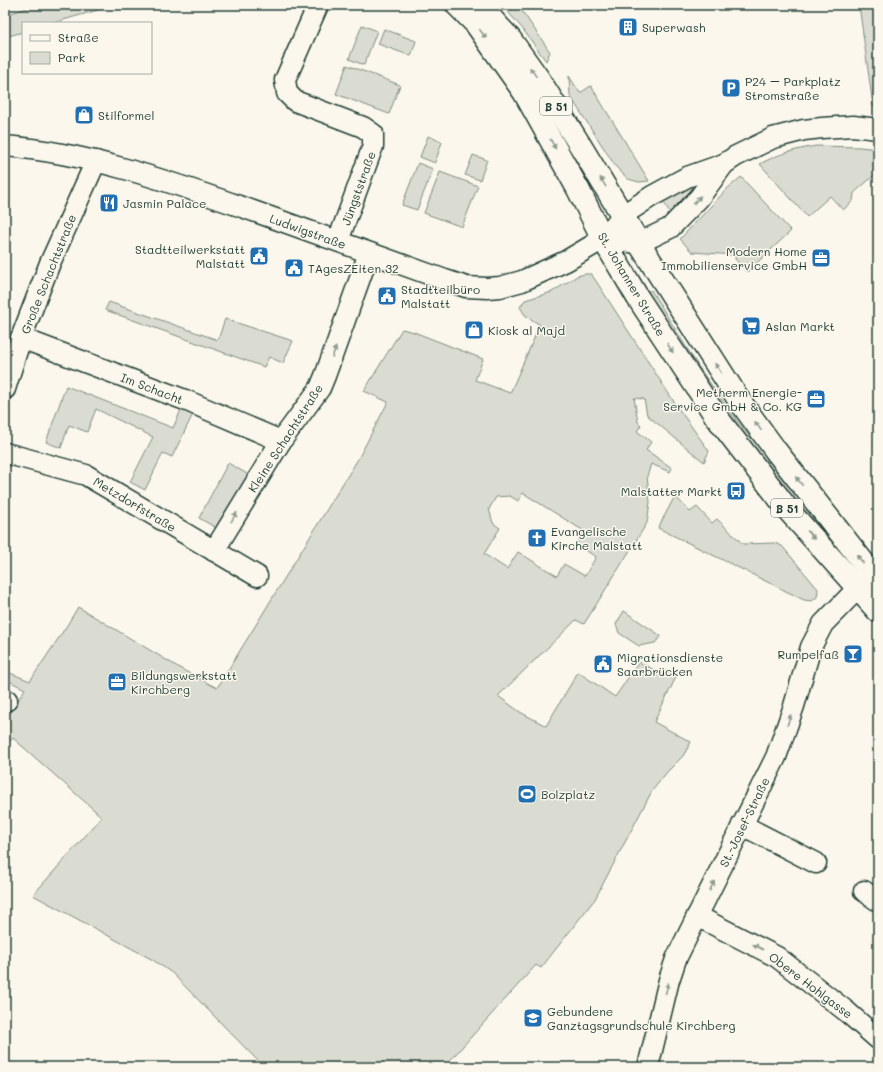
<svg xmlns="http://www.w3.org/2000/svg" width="883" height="1072" viewBox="0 0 883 1072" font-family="Mali,sans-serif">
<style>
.green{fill:#dbdcd1;stroke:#7d8c82;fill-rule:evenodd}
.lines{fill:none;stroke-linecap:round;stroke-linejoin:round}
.minor-casing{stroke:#1f3d34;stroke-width:23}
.primary-casing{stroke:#1f3d34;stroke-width:25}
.minor{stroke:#fbf7ec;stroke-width:20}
.primary{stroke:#fbf7ec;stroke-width:22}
.oneway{fill:#8d9a90}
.labels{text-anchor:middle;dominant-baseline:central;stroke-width:3;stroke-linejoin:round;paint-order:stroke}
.shield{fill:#fbf7ec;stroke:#61756b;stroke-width:1}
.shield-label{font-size:11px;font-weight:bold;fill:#1f3d34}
.poi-label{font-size:12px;fill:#1f3d34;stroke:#fbf7ec;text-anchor:start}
.street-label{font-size:12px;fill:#1f3d34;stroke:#fbf7ec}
</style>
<rect width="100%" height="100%" fill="#fbf7ec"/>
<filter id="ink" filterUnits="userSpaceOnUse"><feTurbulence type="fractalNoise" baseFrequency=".025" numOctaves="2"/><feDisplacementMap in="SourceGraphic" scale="8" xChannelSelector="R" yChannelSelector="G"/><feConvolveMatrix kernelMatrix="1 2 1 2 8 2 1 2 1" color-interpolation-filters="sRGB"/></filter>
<g filter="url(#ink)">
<!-- green -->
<g class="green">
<polygon points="37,5 115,5 53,23 23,23 23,32 5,37 5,15"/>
<polygon points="502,5 518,5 550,52 546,61 522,28"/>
<polygon points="859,5 878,5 878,107 873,106"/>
<polygon points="362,25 377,31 364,65 349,59"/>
<polygon points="384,29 416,41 411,56 378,44"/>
<polygon points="347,65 400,85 389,114 336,94"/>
<polygon points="569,76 580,93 591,86 649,181 639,182 628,179 616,167 570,96"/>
<polygon points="428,136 442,142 435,163 420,157"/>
<path d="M816,146L860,147L878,149V172L854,193L853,201L843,210L830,196L807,217L760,164C780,153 794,150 816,146Z"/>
<polygon points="473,155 487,160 480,180 465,175"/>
<polygon points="418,163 433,169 417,210 402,205"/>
<polygon points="440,172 478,186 462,227 424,213"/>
<polygon points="741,177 791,231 747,272 735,259 735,255 692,252 680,239 727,189"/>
<polygon points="704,180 671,214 662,200"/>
<path d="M585,274H591L596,281L678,408L709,451L704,462L647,415L644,399L634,398L638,422L641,425L637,431L651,442L646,450L672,468L670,472L651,464L647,476L650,502L647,523L584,624L576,620L498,696L520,712L546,726L578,672L615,697L639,662L658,672L680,669L654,722L691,742L683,756L667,772L652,791L595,899L541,968L536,965L444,1067H376L373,1065L372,1067H264L172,973L153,960L33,895L102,817L13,738L5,747V721L25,689L5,679V671L30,681L66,627L78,607L183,670L217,688L358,459L388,402L364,391L402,329L414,332L483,359L475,380L510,393L540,325L525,315L520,307L525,300L552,292L577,276ZM523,493L584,531L576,544L596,557L585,576L564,564L557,576L518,552L507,569L484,554L500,528L493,523L489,509L496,497L510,496L518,501Z"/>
<polygon points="651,290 698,366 726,406 749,436 770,457 833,536 825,543 760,464 645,294"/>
<polygon points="109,302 218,340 225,319 293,341 283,363 269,357 264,367 105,310"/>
<polygon points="66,386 173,428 181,410 193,414 172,457 163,453 145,490 130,482 153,437 96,409 87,432 69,425 61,448 46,442"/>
<polygon points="228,463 249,475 218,529 199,518"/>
<polygon points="675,496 690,512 697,507 712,523 717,519 743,544 775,543 782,546 818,589 817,597 812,601 804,600 658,528"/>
<polygon points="624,611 661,636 655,643 639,646 619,633 616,624"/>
</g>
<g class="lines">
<defs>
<g id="minor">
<polyline points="318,5 285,80 287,93 295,101 363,127 373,134 373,146 338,241"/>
<path d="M5,146C87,153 165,180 242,207C310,231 378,256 445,280L466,287L487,288L500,287L522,281L566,261L603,239L623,215L652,196L687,177L724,164L736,156L773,138L804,130L822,128L853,126L878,129"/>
<polyline points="603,239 639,243 670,228 699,198 724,164"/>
<polyline points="21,338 185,400 281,441"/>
<polyline points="5,389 21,338 50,263 96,161"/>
<polyline points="5,453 86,475 257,576"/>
<polyline points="214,551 281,441 320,388 325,376 369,253"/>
<polyline points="5,699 7,700"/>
<polyline points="742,825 816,863"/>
<polyline points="864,891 878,901"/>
<polyline points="697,916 777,957 846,1011 878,1039"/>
<polyline points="648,1067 669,980 676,959 776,757 794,706 811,647 823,624 858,588"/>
</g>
<g id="primary">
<polyline points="457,5 476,24 524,92 578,189 603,239 619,266 638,298 715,415 789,511 878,611"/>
<polyline points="479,5 510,39 540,81 580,145 639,243 739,400 776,451 878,581"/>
</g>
</defs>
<!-- minor casing -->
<use href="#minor" class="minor-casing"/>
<!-- primary casing -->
<use href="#primary" class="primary-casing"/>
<!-- minor -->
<use href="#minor" class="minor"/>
<!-- primary -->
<use href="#primary" class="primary"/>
</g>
<!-- one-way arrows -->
<defs><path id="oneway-solid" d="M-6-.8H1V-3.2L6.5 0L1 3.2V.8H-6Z"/></defs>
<g class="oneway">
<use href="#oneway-solid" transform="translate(483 34) rotate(53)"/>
<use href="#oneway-solid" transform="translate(533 72) rotate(-126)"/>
<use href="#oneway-solid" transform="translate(553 144) rotate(61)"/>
<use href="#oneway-solid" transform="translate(603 182) rotate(-121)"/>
<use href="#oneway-solid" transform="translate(697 200) rotate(-49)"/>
<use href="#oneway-solid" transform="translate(670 348) rotate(57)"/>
<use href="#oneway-solid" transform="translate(334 352) rotate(-70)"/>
<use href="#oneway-solid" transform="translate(718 368) rotate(-124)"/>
<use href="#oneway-solid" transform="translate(758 426) rotate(-126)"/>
<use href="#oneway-solid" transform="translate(799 481) rotate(-128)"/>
<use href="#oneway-solid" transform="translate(234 517) rotate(-59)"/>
<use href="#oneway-solid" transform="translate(811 535) rotate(49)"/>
<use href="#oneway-solid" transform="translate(860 559) rotate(-129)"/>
<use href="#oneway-solid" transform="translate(789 720) rotate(-71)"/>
<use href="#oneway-solid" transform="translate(712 886) rotate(-64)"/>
<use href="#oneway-solid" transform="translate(758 947) rotate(-153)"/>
<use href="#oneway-solid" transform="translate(667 988) rotate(-76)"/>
</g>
</g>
<!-- icons -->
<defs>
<symbol id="building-square" viewBox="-11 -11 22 22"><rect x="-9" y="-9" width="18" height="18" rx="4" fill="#1f6fb2" stroke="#fbf7ec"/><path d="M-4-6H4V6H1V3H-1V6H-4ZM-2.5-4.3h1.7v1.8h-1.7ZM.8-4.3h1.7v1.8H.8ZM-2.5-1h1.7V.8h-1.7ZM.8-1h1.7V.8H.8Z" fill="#fff"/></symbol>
<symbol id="parking-square" viewBox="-11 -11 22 22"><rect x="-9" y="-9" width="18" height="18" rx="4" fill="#1f6fb2" stroke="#fbf7ec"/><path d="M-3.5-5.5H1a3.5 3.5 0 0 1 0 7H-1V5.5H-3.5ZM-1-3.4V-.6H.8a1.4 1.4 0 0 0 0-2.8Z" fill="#fff"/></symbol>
<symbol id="shop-square" viewBox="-11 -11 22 22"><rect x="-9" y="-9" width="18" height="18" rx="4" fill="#1f6fb2" stroke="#fbf7ec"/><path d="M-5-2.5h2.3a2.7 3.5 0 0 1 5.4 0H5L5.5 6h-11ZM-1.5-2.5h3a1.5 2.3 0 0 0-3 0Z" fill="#fff"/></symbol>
<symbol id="restaurant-square" viewBox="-11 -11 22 22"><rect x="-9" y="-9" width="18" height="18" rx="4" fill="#1f6fb2" stroke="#fbf7ec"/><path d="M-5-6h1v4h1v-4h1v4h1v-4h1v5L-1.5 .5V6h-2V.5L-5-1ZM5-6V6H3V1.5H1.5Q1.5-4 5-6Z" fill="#fff"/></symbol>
<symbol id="civic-square" viewBox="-11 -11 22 22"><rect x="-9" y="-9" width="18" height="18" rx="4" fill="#1f6fb2" stroke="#fbf7ec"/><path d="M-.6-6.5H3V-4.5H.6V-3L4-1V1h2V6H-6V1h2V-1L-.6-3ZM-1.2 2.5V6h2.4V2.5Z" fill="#fff"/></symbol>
<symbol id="office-square" viewBox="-11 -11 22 22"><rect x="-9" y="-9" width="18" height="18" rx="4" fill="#1f6fb2" stroke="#fbf7ec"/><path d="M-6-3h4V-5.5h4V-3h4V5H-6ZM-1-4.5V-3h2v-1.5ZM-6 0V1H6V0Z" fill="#fff"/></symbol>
<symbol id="supermarket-square" viewBox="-11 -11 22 22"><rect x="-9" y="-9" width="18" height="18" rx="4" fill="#1f6fb2" stroke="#fbf7ec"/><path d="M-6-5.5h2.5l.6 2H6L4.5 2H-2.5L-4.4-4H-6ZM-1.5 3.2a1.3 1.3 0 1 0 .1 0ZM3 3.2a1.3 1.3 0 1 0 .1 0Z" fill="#fff"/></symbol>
<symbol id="bus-square" viewBox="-11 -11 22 22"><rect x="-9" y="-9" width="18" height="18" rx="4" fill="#1f6fb2" stroke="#fbf7ec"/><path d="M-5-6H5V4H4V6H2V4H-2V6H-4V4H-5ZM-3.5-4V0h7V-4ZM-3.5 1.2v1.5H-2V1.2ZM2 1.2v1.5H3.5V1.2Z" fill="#fff"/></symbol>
<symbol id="church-square" viewBox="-11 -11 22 22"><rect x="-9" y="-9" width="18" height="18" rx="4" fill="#1f6fb2" stroke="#fbf7ec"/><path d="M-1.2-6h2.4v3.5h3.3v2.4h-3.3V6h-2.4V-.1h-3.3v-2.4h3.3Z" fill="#fff"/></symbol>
<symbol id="bar-square" viewBox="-11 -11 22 22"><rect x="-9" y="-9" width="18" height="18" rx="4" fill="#1f6fb2" stroke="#fbf7ec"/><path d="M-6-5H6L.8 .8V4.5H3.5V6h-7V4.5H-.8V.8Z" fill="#fff"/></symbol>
<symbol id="stadium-square" viewBox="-11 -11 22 22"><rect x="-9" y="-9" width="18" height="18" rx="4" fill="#1f6fb2" stroke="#fbf7ec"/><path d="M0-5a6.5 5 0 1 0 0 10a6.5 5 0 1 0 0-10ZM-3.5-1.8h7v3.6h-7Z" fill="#fff"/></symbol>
<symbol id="school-square" viewBox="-11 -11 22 22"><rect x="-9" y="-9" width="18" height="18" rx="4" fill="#1f6fb2" stroke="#fbf7ec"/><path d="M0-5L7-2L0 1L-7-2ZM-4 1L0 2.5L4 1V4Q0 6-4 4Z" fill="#fff"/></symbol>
</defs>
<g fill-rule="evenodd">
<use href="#building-square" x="617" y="16" width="22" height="22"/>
<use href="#parking-square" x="720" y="77" width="22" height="22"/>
<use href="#shop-square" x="73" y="104" width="22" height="22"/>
<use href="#restaurant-square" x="98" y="192" width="22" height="22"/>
<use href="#civic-square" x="248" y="245" width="22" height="22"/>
<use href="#office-square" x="810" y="247" width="22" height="22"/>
<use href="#civic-square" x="283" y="257" width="22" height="22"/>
<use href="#civic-square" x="376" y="285" width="22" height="22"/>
<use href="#supermarket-square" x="740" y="315" width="22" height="22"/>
<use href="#shop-square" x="463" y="319" width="22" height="22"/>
<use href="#office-square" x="805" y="388" width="22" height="22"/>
<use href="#bus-square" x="725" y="480" width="22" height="22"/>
<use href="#church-square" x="526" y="527" width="22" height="22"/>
<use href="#bar-square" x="842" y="643" width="22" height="22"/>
<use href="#civic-square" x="592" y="653" width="22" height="22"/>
<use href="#office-square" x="106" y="671" width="22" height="22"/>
<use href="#stadium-square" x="516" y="783" width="22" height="22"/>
<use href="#school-square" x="522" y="1007" width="22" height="22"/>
</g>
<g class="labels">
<!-- shield labels -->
<g class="shield">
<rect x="540" y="97" width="32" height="18" rx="3"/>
<rect x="771" y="499" width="32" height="18" rx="3"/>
</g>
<g class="shield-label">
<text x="556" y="106">B 51</text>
<text x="787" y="508">B 51</text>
</g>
<!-- poi labels -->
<g class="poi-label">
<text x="642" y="27">Superwash</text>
<text x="745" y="81">P24 – Parkplatz<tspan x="745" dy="14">Stromstraße</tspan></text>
<text x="98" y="115">Stilformel</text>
<text x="123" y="203">Jasmin Palace</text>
<text x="245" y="249" text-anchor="end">Stadtteilwerkstatt<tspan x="245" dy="14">Malstatt</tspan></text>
<text x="807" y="251" text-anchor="end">Modern Home<tspan x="807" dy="14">Immobilienservice GmbH</tspan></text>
<text x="308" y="268">TAgesZEiten 32</text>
<text x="401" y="289">Stadtteilbüro<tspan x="401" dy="14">Malstatt</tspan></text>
<text x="765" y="326">Aslan Markt</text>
<text x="488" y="330">Kiosk al Majd</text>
<text x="802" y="392" text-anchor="end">Metherm Energie-<tspan x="802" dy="14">Service GmbH &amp; Co. KG</tspan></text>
<text x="722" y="491" text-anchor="end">Malstatter Markt</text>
<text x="551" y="531">Evangelische<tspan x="551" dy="14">Kirche Malstatt</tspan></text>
<text x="839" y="654" text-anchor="end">Rumpelfaß</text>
<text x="617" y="657">Migrationsdienste<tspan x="617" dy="14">Saarbrücken</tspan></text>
<text x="131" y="675">Bildungswerkstatt<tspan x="131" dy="14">Kirchberg</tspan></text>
<text x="541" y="794">Bolzplatz</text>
<text x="547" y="1011">Gebundene<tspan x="547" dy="14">Ganztagsgrundschule Kirchberg</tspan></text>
</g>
<!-- street labels -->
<g class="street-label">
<text transform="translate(358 188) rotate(-70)">Jüngststraße</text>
<text transform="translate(308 231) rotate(20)">Ludwigstraße</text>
<text transform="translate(48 274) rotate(-68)">Große Schachtstraße</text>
<text transform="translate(632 284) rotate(59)">St. Johanner Straße</text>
<text transform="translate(152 388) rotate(21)">Im Schacht</text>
<text transform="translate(285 438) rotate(-57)">Kleine Schachtstraße</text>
<text transform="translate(135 504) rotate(31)">Metzdorfstraße</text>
<text transform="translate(744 822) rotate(-64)">St.-Josef-Straße</text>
<text transform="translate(811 985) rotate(37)">Obere Hohlgasse</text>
</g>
</g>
<!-- margin -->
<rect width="883" height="1072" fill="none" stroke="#fbf7ec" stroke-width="20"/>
<rect x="10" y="10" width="863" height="1052" fill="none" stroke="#1f3d34" stroke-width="1.5" filter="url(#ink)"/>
<!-- legend -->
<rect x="22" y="22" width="130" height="52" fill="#fbf7ec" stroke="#a3ada2"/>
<rect x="30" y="35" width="20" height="6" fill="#fbf7ec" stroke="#a3ada2"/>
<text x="58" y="42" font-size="12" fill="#1f3d34">Straße</text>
<rect x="30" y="52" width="20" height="12" fill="#dbdcd1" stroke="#a3ada2"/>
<text x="58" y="62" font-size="12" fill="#1f3d34">Park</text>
</svg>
